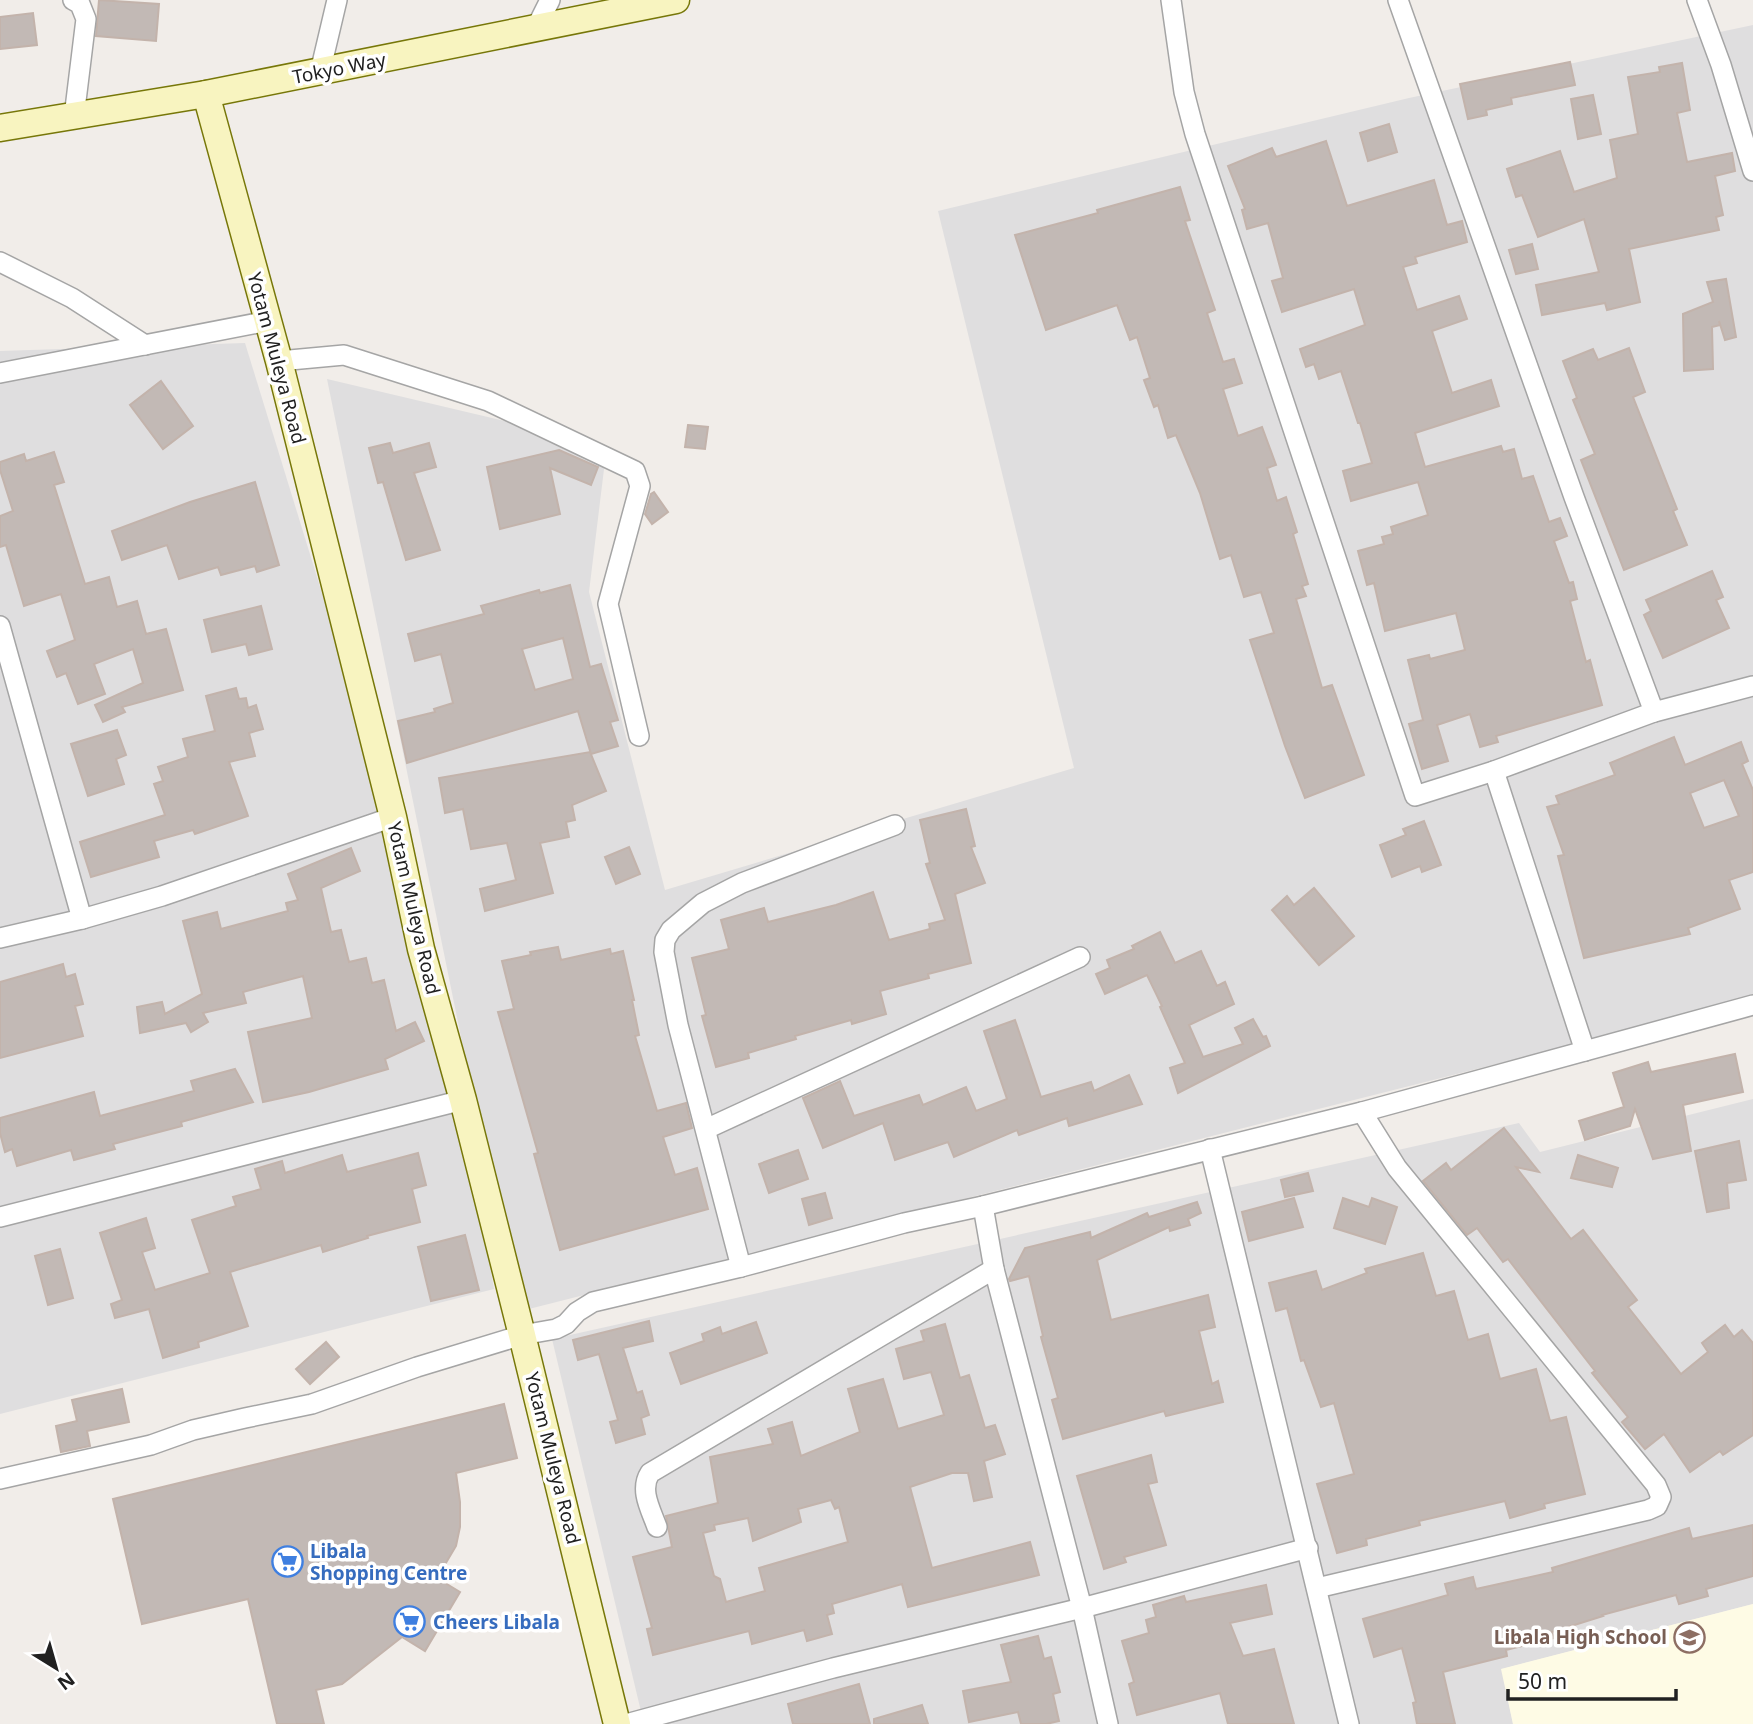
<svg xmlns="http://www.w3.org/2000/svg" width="1753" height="1724" viewBox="0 0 1753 1724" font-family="'Noto Sans',sans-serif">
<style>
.residential{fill:#dfdedf}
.education{fill:#fefbe5}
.building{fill:#c2b9b5;stroke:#c3b3ab;stroke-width:2;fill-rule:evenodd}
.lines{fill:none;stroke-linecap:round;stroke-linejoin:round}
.street-casing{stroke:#a5a5a5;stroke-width:22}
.secondary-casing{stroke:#777709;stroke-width:29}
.street{stroke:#fff;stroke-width:19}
.secondary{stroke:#f8f4c0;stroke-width:26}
.labels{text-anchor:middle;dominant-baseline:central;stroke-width:7;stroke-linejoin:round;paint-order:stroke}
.street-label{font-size:19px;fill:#212121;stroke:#fff}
.shop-label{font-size:19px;font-weight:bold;fill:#366cbe;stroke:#fff;text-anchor:start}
.education-label{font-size:19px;font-weight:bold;fill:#785e54;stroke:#fff;text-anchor:end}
</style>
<rect width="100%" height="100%" fill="#f1ede9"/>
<!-- residential -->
<g class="residential">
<polygon points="1753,25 1753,999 517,1312 327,379 517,424 605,461 589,592 665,890 1074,768 938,211 1409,98"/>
<polygon points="245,343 389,811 459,1089 494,1289 0,1414 0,351"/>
<polygon points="1753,1099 1753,1604 1502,1669 1513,1724 644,1724 552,1339 1519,1123 1540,1152"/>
</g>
<!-- education -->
<polygon class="education" points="1753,1604 1753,1724 1513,1724 1501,1669"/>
<!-- building -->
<g class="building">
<polygon points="99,0 159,4 156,41 96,36"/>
<polygon points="33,13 37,45 0,49 0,17"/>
<polygon points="1570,62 1575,85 1511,98 1512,104 1486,110 1487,115 1468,119 1460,84"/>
<polygon points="1682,63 1690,110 1677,113 1687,162 1732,153 1735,171 1715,176 1723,215 1716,217 1719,230 1629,249 1640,302 1607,310 1605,303 1542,315 1536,285 1599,272 1584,219 1538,237 1522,195 1516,197 1507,169 1560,151 1574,192 1617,178 1610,140 1638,134 1628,77 1660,72 1659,67"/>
<polygon points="1593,95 1601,134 1578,139 1571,99"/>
<polygon points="1389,124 1397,152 1368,161 1360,133"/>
<polygon points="1326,141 1347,206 1434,180 1447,225 1462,221 1467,242 1415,257 1417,263 1403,267 1417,310 1459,296 1467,319 1432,331 1452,393 1491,380 1499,406 1415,433 1425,467 1501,446 1503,452 1514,449 1522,479 1533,476 1549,522 1560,518 1567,536 1554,541 1569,583 1573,582 1577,599 1570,601 1586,662 1590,660 1602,705 1496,736 1498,742 1480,747 1470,714 1437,725 1448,761 1422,769 1409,724 1423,720 1408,660 1429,655 1430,659 1465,650 1456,613 1385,631 1374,583 1367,585 1358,551 1384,544 1382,537 1393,534 1391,527 1428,515 1418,482 1351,501 1343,471 1372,463 1360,423 1358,423 1341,371 1319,379 1314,364 1306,367 1300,349 1365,325 1354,289 1282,312 1272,281 1283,278 1268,223 1247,229 1242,210 1245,209 1228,166 1272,148 1276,157"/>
<polygon points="1180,187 1190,220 1185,221 1215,310 1207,313 1223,362 1234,359 1242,383 1223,389 1238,436 1262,427 1276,465 1267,468 1277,501 1286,497 1297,532 1293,534 1308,584 1302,586 1306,596 1296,599 1322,688 1332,685 1364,775 1305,798 1285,746 1250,640 1274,633 1261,592 1244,597 1231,555 1220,559 1200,493 1176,435 1168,438 1158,405 1154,407 1144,380 1150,378 1137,337 1130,340 1117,305 1046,330 1015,235 1098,213 1097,210"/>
<polygon points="1532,244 1538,269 1516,274 1509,250"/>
<polygon points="1726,279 1736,337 1725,340 1719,321 1720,325 1712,327 1713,369 1684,371 1683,314 1713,302 1707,282"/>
<polygon points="1629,348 1645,392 1633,397 1677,509 1673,511 1687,545 1624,570 1581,460 1595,454 1573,400 1577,398 1563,361 1593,349 1598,360"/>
<polygon points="161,381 193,426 163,449 130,405"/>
<polygon points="688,425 708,427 705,449 685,447"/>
<polygon points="390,443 393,453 429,443 436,467 414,473 440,550 406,560 383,482 378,483 369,448"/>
<polygon points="559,450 598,467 591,485 550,468 560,514 500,529 487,467"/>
<polygon points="54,452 64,482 54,485 85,584 109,577 117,607 137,601 146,634 166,629 183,690 122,707 125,712 103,722 95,705 143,683 133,649 94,664 105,694 78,704 66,673 57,677 47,651 75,640 61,594 24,606 6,545 0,547 0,516 13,511 0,470 0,462 24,454 26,461"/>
<polygon points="255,482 279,565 257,572 255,566 221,575 218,567 179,579 167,545 122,560 112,531 190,502"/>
<polygon points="654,492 668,512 652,524 645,514 651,494"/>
<polygon points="1712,571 1723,597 1716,600 1729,628 1663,658 1644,615 1651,611 1646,600"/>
<path d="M570,585L590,667L601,664L618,720L610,722L618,746L591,754L578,711L407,763L398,721L435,712L434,709L453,703L441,654L415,661L408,634L484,614L481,606L539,590L540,593ZM563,638L573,679L535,690L522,649Z"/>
<polygon points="261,606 272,649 249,655 246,644 212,652 204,620"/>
<polygon points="236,688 239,699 246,698 248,708 256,705 263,729 249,733 255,756 229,762 248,816 195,834 193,830 154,841 159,857 91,877 80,842 165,815 154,784 163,781 158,767 188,757 183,739 215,731 206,696"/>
<polygon points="117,730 126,755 116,759 124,784 88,796 71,744"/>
<path d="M1674,737L1685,765L1741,742L1748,761L1742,764L1753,790V872L1729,880L1740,909L1688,928L1690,934L1584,958L1558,856L1564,855L1547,807L1559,804L1556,796L1615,775L1610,763ZM1724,780L1739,816L1704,828L1690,793Z"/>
<polygon points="590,752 606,791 572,805 575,820 566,822 569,837 540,843 553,893 485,911 480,889 516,880 507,843 471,849 463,809 445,813 439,778"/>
<polygon points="966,809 975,846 971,847 985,883 955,894 971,963 928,974 929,978 880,991 886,1014 852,1024 851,1020 795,1036 796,1039 748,1053 749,1058 716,1067 702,1016 706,1015 692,958 729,949 721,920 764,908 768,922 836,905 873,892 889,940 930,929 929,924 945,920 926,864 930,863 920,820"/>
<polygon points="1424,821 1441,865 1422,872 1420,866 1392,877 1380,845 1406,835 1403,829"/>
<polygon points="629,847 640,874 616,884 605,857"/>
<polygon points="351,848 360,871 321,888 331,932 341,930 349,962 366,958 372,983 384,980 396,1031 415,1022 424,1041 385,1059 388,1069 309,1092 263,1102 248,1032 312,1018 303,976 243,992 246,1003 203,1013 208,1022 191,1032 186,1023 140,1033 137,1007 162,1002 165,1014 202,994 183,921 217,912 221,929 288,911 286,903 298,900 288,874"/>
<polygon points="1314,888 1354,936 1319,965 1272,910 1287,896 1294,905"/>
<polygon points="1160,932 1175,963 1201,951 1217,986 1225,982 1234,1004 1189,1025 1203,1057 1243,1044 1235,1028 1253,1019 1263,1037 1266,1036 1270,1046 1178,1093 1170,1068 1185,1063 1160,1007 1162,1006 1147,975 1105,994 1096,974 1110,968 1107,960 1134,949 1132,946"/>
<polygon points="558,947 561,960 610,949 611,954 623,951 634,1000 632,1000 639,1035 635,1036 657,1111 686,1103 692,1128 663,1137 675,1175 697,1168 708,1209 560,1250 534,1154 538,1153 498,1012 514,1009 502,961 531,955 530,952"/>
<polygon points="63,964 66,977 75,974 83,1004 75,1006 83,1036 0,1058 0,982"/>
<polygon points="1015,1020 1041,1097 1091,1082 1094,1091 1129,1075 1142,1104 1069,1126 1067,1118 1019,1135 1017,1130 954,1157 948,1142 895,1160 883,1123 823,1148 803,1098 840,1081 854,1116 919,1095 923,1105 966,1087 976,1111 1007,1099 984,1031"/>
<polygon points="1735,1054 1743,1092 1683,1105 1691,1151 1653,1159 1635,1109 1630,1126 1585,1140 1579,1121 1624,1107 1613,1073 1648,1062 1651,1072"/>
<polygon points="235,1069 253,1102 181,1122 182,1126 113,1144 115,1149 74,1160 71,1150 17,1166 12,1149 5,1152 0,1133 0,1118 94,1092 100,1116 194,1091 191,1081"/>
<polygon points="1504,1128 1539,1172 1516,1167 1571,1239 1583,1230 1637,1300 1628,1307 1681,1374 1708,1352 1702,1343 1725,1325 1734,1337 1742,1330 1753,1343 1753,1435 1723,1455 1720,1451 1690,1472 1664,1434 1645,1449 1622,1422 1628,1417 1592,1373 1595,1371 1508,1259 1503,1262 1477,1228 1467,1235 1423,1181 1446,1163 1451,1170"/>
<polygon points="1739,1141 1746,1180 1727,1183 1729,1208 1707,1212 1695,1151"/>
<polygon points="798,1150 808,1179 769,1193 759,1164"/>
<polygon points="418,1153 426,1185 412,1189 420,1222 367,1236 368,1238 323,1252 321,1245 230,1272 248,1326 198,1342 199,1347 163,1358 149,1309 115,1318 111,1304 122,1300 100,1233 146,1218 155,1248 142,1252 155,1290 210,1273 192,1220 236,1206 233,1197 261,1189 255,1169 282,1161 285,1173 342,1155 347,1172"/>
<polygon points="1578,1155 1618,1168 1612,1187 1571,1178"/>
<polygon points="1308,1173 1313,1191 1285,1197 1281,1180"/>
<polygon points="825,1193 832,1218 809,1225 802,1199"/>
<polygon points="1294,1198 1303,1227 1249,1241 1242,1212"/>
<polygon points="1343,1198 1369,1207 1372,1198 1397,1207 1385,1244 1334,1228"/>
<polygon points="1197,1202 1201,1213 1188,1219 1190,1225 1170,1231 1169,1227 1097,1260 1111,1320 1208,1295 1215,1327 1199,1331 1212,1384 1218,1381 1223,1402 1166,1416 1164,1411 1063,1439 1052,1400 1058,1398 1041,1337 1043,1336 1029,1276 1010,1281 1009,1279 1025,1248 1090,1232 1091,1238 1147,1213 1149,1217"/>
<polygon points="465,1235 479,1290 431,1301 418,1247"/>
<polygon points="60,1249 73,1298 48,1305 35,1256"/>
<polygon points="1423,1253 1436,1296 1454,1291 1468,1340 1488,1334 1500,1379 1536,1369 1550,1421 1566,1417 1585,1494 1544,1504 1545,1508 1510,1518 1505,1501 1419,1521 1420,1525 1366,1539 1367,1545 1337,1553 1317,1484 1354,1474 1334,1403 1321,1407 1304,1360 1301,1361 1287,1308 1276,1311 1269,1283 1316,1271 1322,1290 1367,1273 1365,1269"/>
<polygon points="649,1321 653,1341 623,1348 637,1393 642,1391 649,1415 641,1418 645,1434 616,1443 610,1422 618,1420 599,1354 578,1360 573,1340"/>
<polygon points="756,1322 767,1353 681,1384 670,1353 704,1341 702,1334 720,1327 722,1334"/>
<path d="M945,1324L960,1378L969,1375L985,1428L995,1425L1005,1454L984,1461L992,1497L974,1501L968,1473H952L910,1487L932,1568L1030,1542L1039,1575L908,1607L902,1584L832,1604L834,1613L827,1615L832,1634L807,1641L804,1630L752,1644L749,1631L653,1655L647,1629L652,1628L633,1557L672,1547L666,1516L718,1503L710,1457L773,1444L768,1429L792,1422L801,1456L860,1432L848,1389L883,1379L898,1429L944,1415L931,1372L904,1379L896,1349L924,1341L921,1331ZM831,1500L835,1509L839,1507L848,1542L759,1568L765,1591L726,1602L720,1579L714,1576L703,1533L715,1530L714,1525L748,1518L753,1541L801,1522L798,1509Z"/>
<polygon points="326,1342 339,1357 310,1384 296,1369"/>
<polygon points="122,1389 129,1422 87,1431 90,1446 61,1452 56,1426 77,1421 72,1400"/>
<polygon points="504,1404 517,1458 456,1473 460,1502 460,1527 456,1546 437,1578 460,1592 425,1651 402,1637 342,1684 316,1690 324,1724 277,1724 248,1599 142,1624 113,1499"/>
<polygon points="1151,1455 1157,1482 1148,1484 1166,1545 1124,1557 1126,1562 1104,1569 1077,1476"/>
<polygon points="1753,1525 1753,1576 1706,1589 1708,1596 1679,1604 1676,1595 1602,1615 1603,1616 1552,1632 1554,1638 1506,1650 1507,1656 1443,1672 1455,1724 1417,1724 1413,1703 1416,1702 1402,1648 1374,1657 1363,1619 1448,1595 1445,1584 1473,1577 1476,1589 1553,1572 1552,1568 1689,1528 1692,1539"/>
<polygon points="1266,1585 1272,1614 1230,1623 1243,1656 1274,1649 1294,1724 1228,1724 1220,1693 1137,1715 1129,1684 1134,1682 1122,1641 1149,1633 1146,1620 1156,1617 1153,1605 1184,1596 1186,1602"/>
<polygon points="1038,1636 1044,1659 1051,1657 1060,1692 1053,1694 1059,1721 1046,1724 1021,1724 1018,1712 969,1722 963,1691 1011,1682 1001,1645"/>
<polygon points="859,1684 870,1724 793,1724 788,1704"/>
<polygon points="922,1705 928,1724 874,1724 874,1719"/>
</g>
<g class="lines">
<defs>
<g id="street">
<polyline points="73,0 80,4 86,19 74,117"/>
<polyline points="1171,0 1184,92 1195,134 1415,796 1494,771 1654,712 1753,686"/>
<polyline points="1398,0 1574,497 1654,712"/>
<polyline points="1697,0 1721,65 1753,171"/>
<polyline points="536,28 550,0"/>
<polyline points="320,72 337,0"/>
<polyline points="0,262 72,298 145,345"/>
<polyline points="279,361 344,355 488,401 635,471 640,486 608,604 639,736"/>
<polyline points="0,373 268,321"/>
<polyline points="0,626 82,919"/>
<polyline points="1494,771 1585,1051"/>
<polyline points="0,938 82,919 162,896 393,817"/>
<polyline points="706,1129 1080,957"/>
<polyline points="1210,1149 1349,1724"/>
<polyline points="983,1206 994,1269 1082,1608 1108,1724"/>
<polyline points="0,1217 463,1100"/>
<polyline points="741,1267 678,1025 664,952 665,940 671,930 703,903 742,883 895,825"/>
<polyline points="0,1479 151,1445 193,1430 245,1418 312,1404 417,1367 522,1335 556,1329 566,1324 577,1312 593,1302 741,1267 904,1223 983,1206 1362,1112 1753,1005"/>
<path d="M657,1527C651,1510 639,1490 650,1473L994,1269"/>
<polyline points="1317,1588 1648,1510 1657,1506 1661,1497 1656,1485 1397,1168 1362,1112"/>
<polyline points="626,1724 833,1668 1082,1608 1308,1548"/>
</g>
<g id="secondary">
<polyline points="206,94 279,361 393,817 421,949 463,1100 522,1335 617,1724"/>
<polyline points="0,128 206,94 676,0"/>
</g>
</defs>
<!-- street casing -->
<use href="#street" class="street-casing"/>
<!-- secondary casing -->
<use href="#secondary" class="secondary-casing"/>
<!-- street -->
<use href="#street" class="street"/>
<!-- secondary -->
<use href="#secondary" class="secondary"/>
</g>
<!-- icons -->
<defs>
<symbol id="supermarket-ring" viewBox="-11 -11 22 22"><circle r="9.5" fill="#fff" stroke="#3f7fe0" stroke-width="1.5"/><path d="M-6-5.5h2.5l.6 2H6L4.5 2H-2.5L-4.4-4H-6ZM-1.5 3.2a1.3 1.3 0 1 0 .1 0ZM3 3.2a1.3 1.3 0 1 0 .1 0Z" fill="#3f7fe0"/></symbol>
<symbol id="school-ring" viewBox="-11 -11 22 22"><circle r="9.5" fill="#fff" stroke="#8d6e63" stroke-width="1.5"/><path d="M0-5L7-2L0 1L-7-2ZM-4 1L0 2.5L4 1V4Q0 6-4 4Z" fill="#8d6e63"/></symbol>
</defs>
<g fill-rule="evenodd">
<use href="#supermarket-ring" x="270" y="1544" width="35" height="35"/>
<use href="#supermarket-ring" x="392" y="1604" width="35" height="35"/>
<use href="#school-ring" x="1672" y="1620" width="35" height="35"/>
</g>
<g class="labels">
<!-- street labels -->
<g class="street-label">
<text transform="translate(339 68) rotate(-11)">Tokyo Way</text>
<text transform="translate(277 358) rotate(75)">Yotam Muleya Road</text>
<text transform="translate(414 908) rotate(77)">Yotam Muleya Road</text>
<text transform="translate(553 1458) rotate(76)">Yotam Muleya Road</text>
</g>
<!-- shop labels -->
<g class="shop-label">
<text x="310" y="1551">Libala<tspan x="310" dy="22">Shopping Centre</tspan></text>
<text x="433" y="1622">Cheers Libala</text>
</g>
<!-- education labels -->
<g class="education-label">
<text x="1667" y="1637">Libala High School</text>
</g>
</g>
<!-- north arrow -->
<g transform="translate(56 1668) rotate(143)" stroke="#ffffff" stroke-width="5" paint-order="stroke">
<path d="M0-5L12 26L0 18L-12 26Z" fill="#212121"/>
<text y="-10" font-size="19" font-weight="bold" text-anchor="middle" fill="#212121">N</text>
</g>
<!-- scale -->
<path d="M1508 1689v10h168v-10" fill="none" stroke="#212121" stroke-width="3.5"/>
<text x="1518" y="1689" font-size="21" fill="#212121" stroke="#ffffff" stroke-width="5" paint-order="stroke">50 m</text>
</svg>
